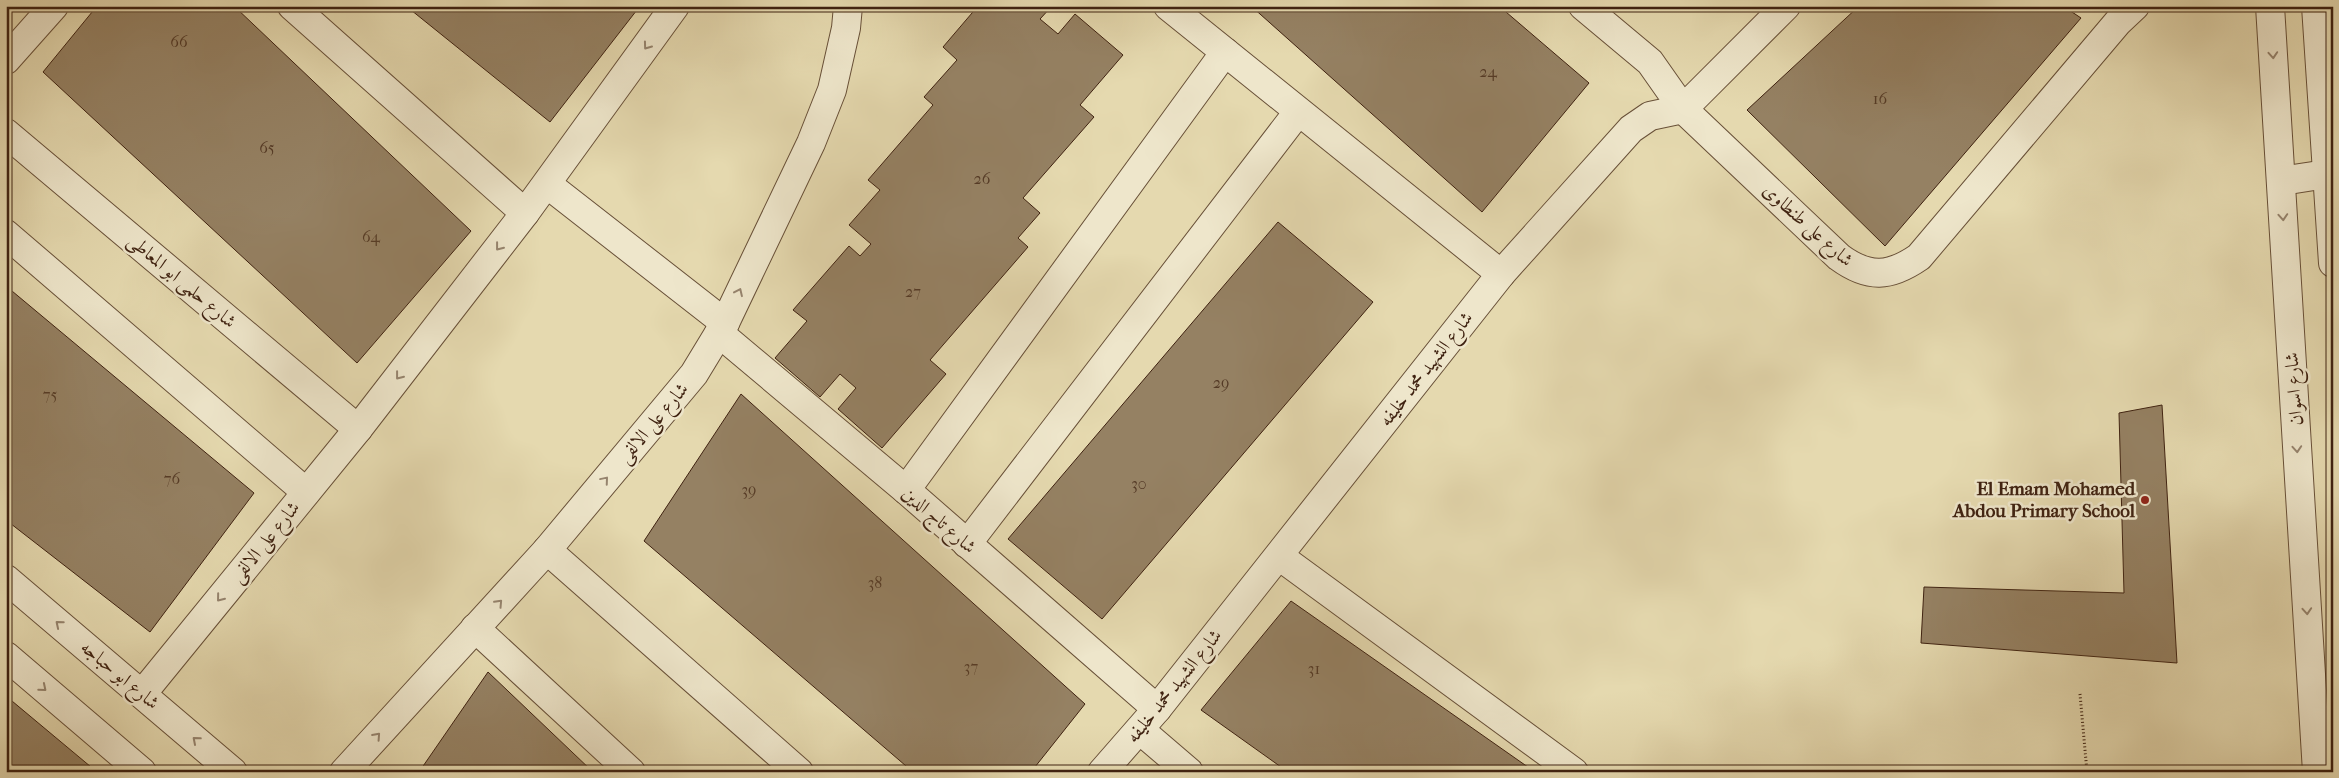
<svg xmlns="http://www.w3.org/2000/svg" width="2339" height="778" viewBox="0 0 2339 778" font-family="'IM FELL French Canon',Amiri,serif">
<style>
.building{fill:#958163;stroke:#3f2211}
.lines{fill:none;stroke-linecap:round;stroke-linejoin:round}
.minor-casing{stroke:#685038;stroke-width:30}
.path{stroke:#3f2211;stroke-width:3;stroke-dasharray:1 2.5;stroke-linecap:butt}
.minor{stroke:#eee6cb;stroke-width:28}
.oneway{stroke:#96846e}
.poi-dot{fill:#8f2418;stroke:#eee6cb;stroke-width:2}
.labels{text-anchor:middle;dominant-baseline:central;stroke-width:5;stroke-linejoin:round;paint-order:stroke}
.number-label{font-size:16px;fill:#543a26}
.street-label{font-size:19px;fill:#3f2211;stroke:#eee6cb}
.poi-label{font-size:19px;font-weight:bold;fill:#3f2211;stroke:#eee6cb;text-anchor:end}
</style>
<rect width="100%" height="100%" fill="#e5d9af"/>
<filter id="stains"><feTurbulence type="fractalNoise" baseFrequency=".004" numOctaves="4"/><feColorMatrix values="0 0 0 0 .2 0 0 0 0 .09 0 0 0 0 .02 0 0 0 .5 -.17"/></filter>
<radialGradient id="worn" r=".72"><stop offset=".6" stop-color="#630" stop-opacity="0"/><stop offset="1" stop-color="#630" stop-opacity=".3"/></radialGradient>
<!-- building -->
<g class="building">
<polygon points="97,6 234,6 471,231 357,363 43,72"/>
<polygon points="406,6 640,6 550,122"/>
<polygon points="978,6 1052,6 1040,19 1058,34 1075,14 1123,55 1080,105 1094,117 1023,198 1040,213 1018,238 1028,247 930,360 946,374 882,448 838,409 856,388 840,374 820,397 775,358 807,321 793,310 849,246 860,256 871,244 849,225 880,190 868,180 933,105 924,97 957,60 943,47"/>
<polygon points="1251,6 1499,6 1589,83 1482,212"/>
<polygon points="1859,6 2063,6 2081,18 1885,246 1747,110"/>
<polygon points="2191,6 2221,6 2220,9"/>
<polygon points="1278,222 1373,302 1102,619 1008,539"/>
<polygon points="6,286 254,493 150,632 6,520"/>
<polygon points="741,394 1085,704 1031,772 913,772 644,541"/>
<polygon points="2162,405 2177,663 1921,643 1924,587 2124,593 2119,413"/>
<polygon points="1291,601 1535,772 1288,772 1201,710"/>
<polygon points="488,672 593,772 419,772"/>
<polygon points="6,696 97,772 6,772"/>
</g>
<g class="lines">
<defs>
<g id="minor">
<polyline points="292,6 525,213"/>
<polyline points="1168,6 1501,274"/>
<path d="M1583,6L1650,62L1683,109L1839,257C1869,279 1890,277 1919,257L2118,22L2135,6"/>
<polyline points="2270,6 2317,772"/>
<polyline points="2316,6 2333,263"/>
<polyline points="6,60 54,6"/>
<polyline points="6,133 358,429"/>
<polyline points="2281,181 2333,173"/>
<polyline points="547,184 725,323"/>
<polyline points="6,234 306,492"/>
<polyline points="719,333 906,490 1157,709"/>
<polyline points="906,490 1225,52"/>
<polyline points="967,544 1298,112"/>
<polyline points="547,550 799,772"/>
<polyline points="1279,556 1574,772"/>
<polyline points="6,579 233,772"/>
<polyline points="475,628 631,772"/>
<polyline points="6,656 142,772"/>
<polyline points="142,694 358,429 525,213 675,6"/>
<polyline points="1140,730 1189,772"/>
<polyline points="344,772 547,550 694,374 725,323 811,143 832,90 846,28 848,6"/>
<polyline points="1102,772 1157,709 1501,274 1631,129 1650,116 1683,109 1786,6"/>
</g>
</defs>
<!-- minor casing -->
<use href="#minor" class="minor-casing"/>
<!-- path -->
<polyline class="path" points="2080,694 2087,772"/>
<!-- minor -->
<use href="#minor" class="minor"/>
</g>
<!-- one-way arrows -->
<defs><path id="oneway-chevron" d="M-2-3.5L2.5 0L-2 3.5" fill="none" stroke-width="1.6" stroke-linecap="round" stroke-linejoin="round" transform="scale(1.25)"/></defs>
<g class="oneway">
<use href="#oneway-chevron" transform="translate(647 46) rotate(126)"/>
<use href="#oneway-chevron" transform="translate(2273 55) rotate(86)"/>
<use href="#oneway-chevron" transform="translate(2283 217) rotate(86)"/>
<use href="#oneway-chevron" transform="translate(499 247) rotate(128)"/>
<use href="#oneway-chevron" transform="translate(739 292) rotate(-65)"/>
<use href="#oneway-chevron" transform="translate(399 376) rotate(128)"/>
<use href="#oneway-chevron" transform="translate(2297 449) rotate(86)"/>
<use href="#oneway-chevron" transform="translate(605 480) rotate(-50)"/>
<use href="#oneway-chevron" transform="translate(220 598) rotate(129)"/>
<use href="#oneway-chevron" transform="translate(499 603) rotate(-47)"/>
<use href="#oneway-chevron" transform="translate(2307 611) rotate(86)"/>
<use href="#oneway-chevron" transform="translate(59 624) rotate(-140)"/>
<use href="#oneway-chevron" transform="translate(43 688) rotate(40)"/>
<use href="#oneway-chevron" transform="translate(377 736) rotate(-48)"/>
<use href="#oneway-chevron" transform="translate(196 740) rotate(-139)"/>
</g>
<!-- markers -->
<circle class="poi-dot" cx="2145" cy="500" r="5"/>
<g class="labels">
<!-- number labels -->
<g class="number-label">
<text x="179" y="41">66</text>
<text x="1488" y="71">24</text>
<text x="1880" y="98">16</text>
<text x="267" y="147">65</text>
<text x="982" y="178">26</text>
<text x="371" y="236">64</text>
<text x="913" y="291">27</text>
<text x="1221" y="382">29</text>
<text x="50" y="394">75</text>
<text x="172" y="478">76</text>
<text x="1139" y="483">30</text>
<text x="749" y="489">39</text>
<text x="875" y="582">38</text>
<text x="971" y="666">37</text>
<text x="1314" y="668">31</text>
</g>
<!-- street labels -->
<g class="street-label">
<text transform="translate(1808 225) rotate(42)">شارع على طنطاوى</text>
<text transform="translate(182 281) rotate(40)">شارع حلمى ابو المعاطى</text>
<text transform="translate(1426 369) rotate(-52)">شارع الشهيد محمد خليفه</text>
<text transform="translate(2294 389) rotate(-94)">شارع اسوان</text>
<text transform="translate(653 423) rotate(-50)">شارع على الالفى</text>
<text transform="translate(939 520) rotate(41)">شارع تاج الدين</text>
<text transform="translate(265 542) rotate(-51)">شارع على الالفى</text>
<text transform="translate(120 675) rotate(40)">شارع ابو حباجه</text>
<text transform="translate(1174 686) rotate(-51)">شارع الشهيد محمد خليفه</text>
</g>
<!-- poi labels -->
<g class="poi-label">
<text x="2135" y="489">El Emam Mohamed<tspan x="2135" dy="22">Abdou Primary School</tspan></text>
</g>
</g>
<!-- margin -->
<rect width="2339" height="778" fill="none" stroke="#e5d9af" stroke-width="25"/>
<rect x="8" y="8" width="2324" height="763" fill="none" stroke="#3f2211" stroke-width="2.5"/>
<rect x="12" y="12" width="2314" height="753" fill="none" stroke="#3f2211"/>
<rect width="100%" height="100%" filter="url(#stains)"/>
<rect width="100%" height="100%" fill="url(#worn)"/>
</svg>
